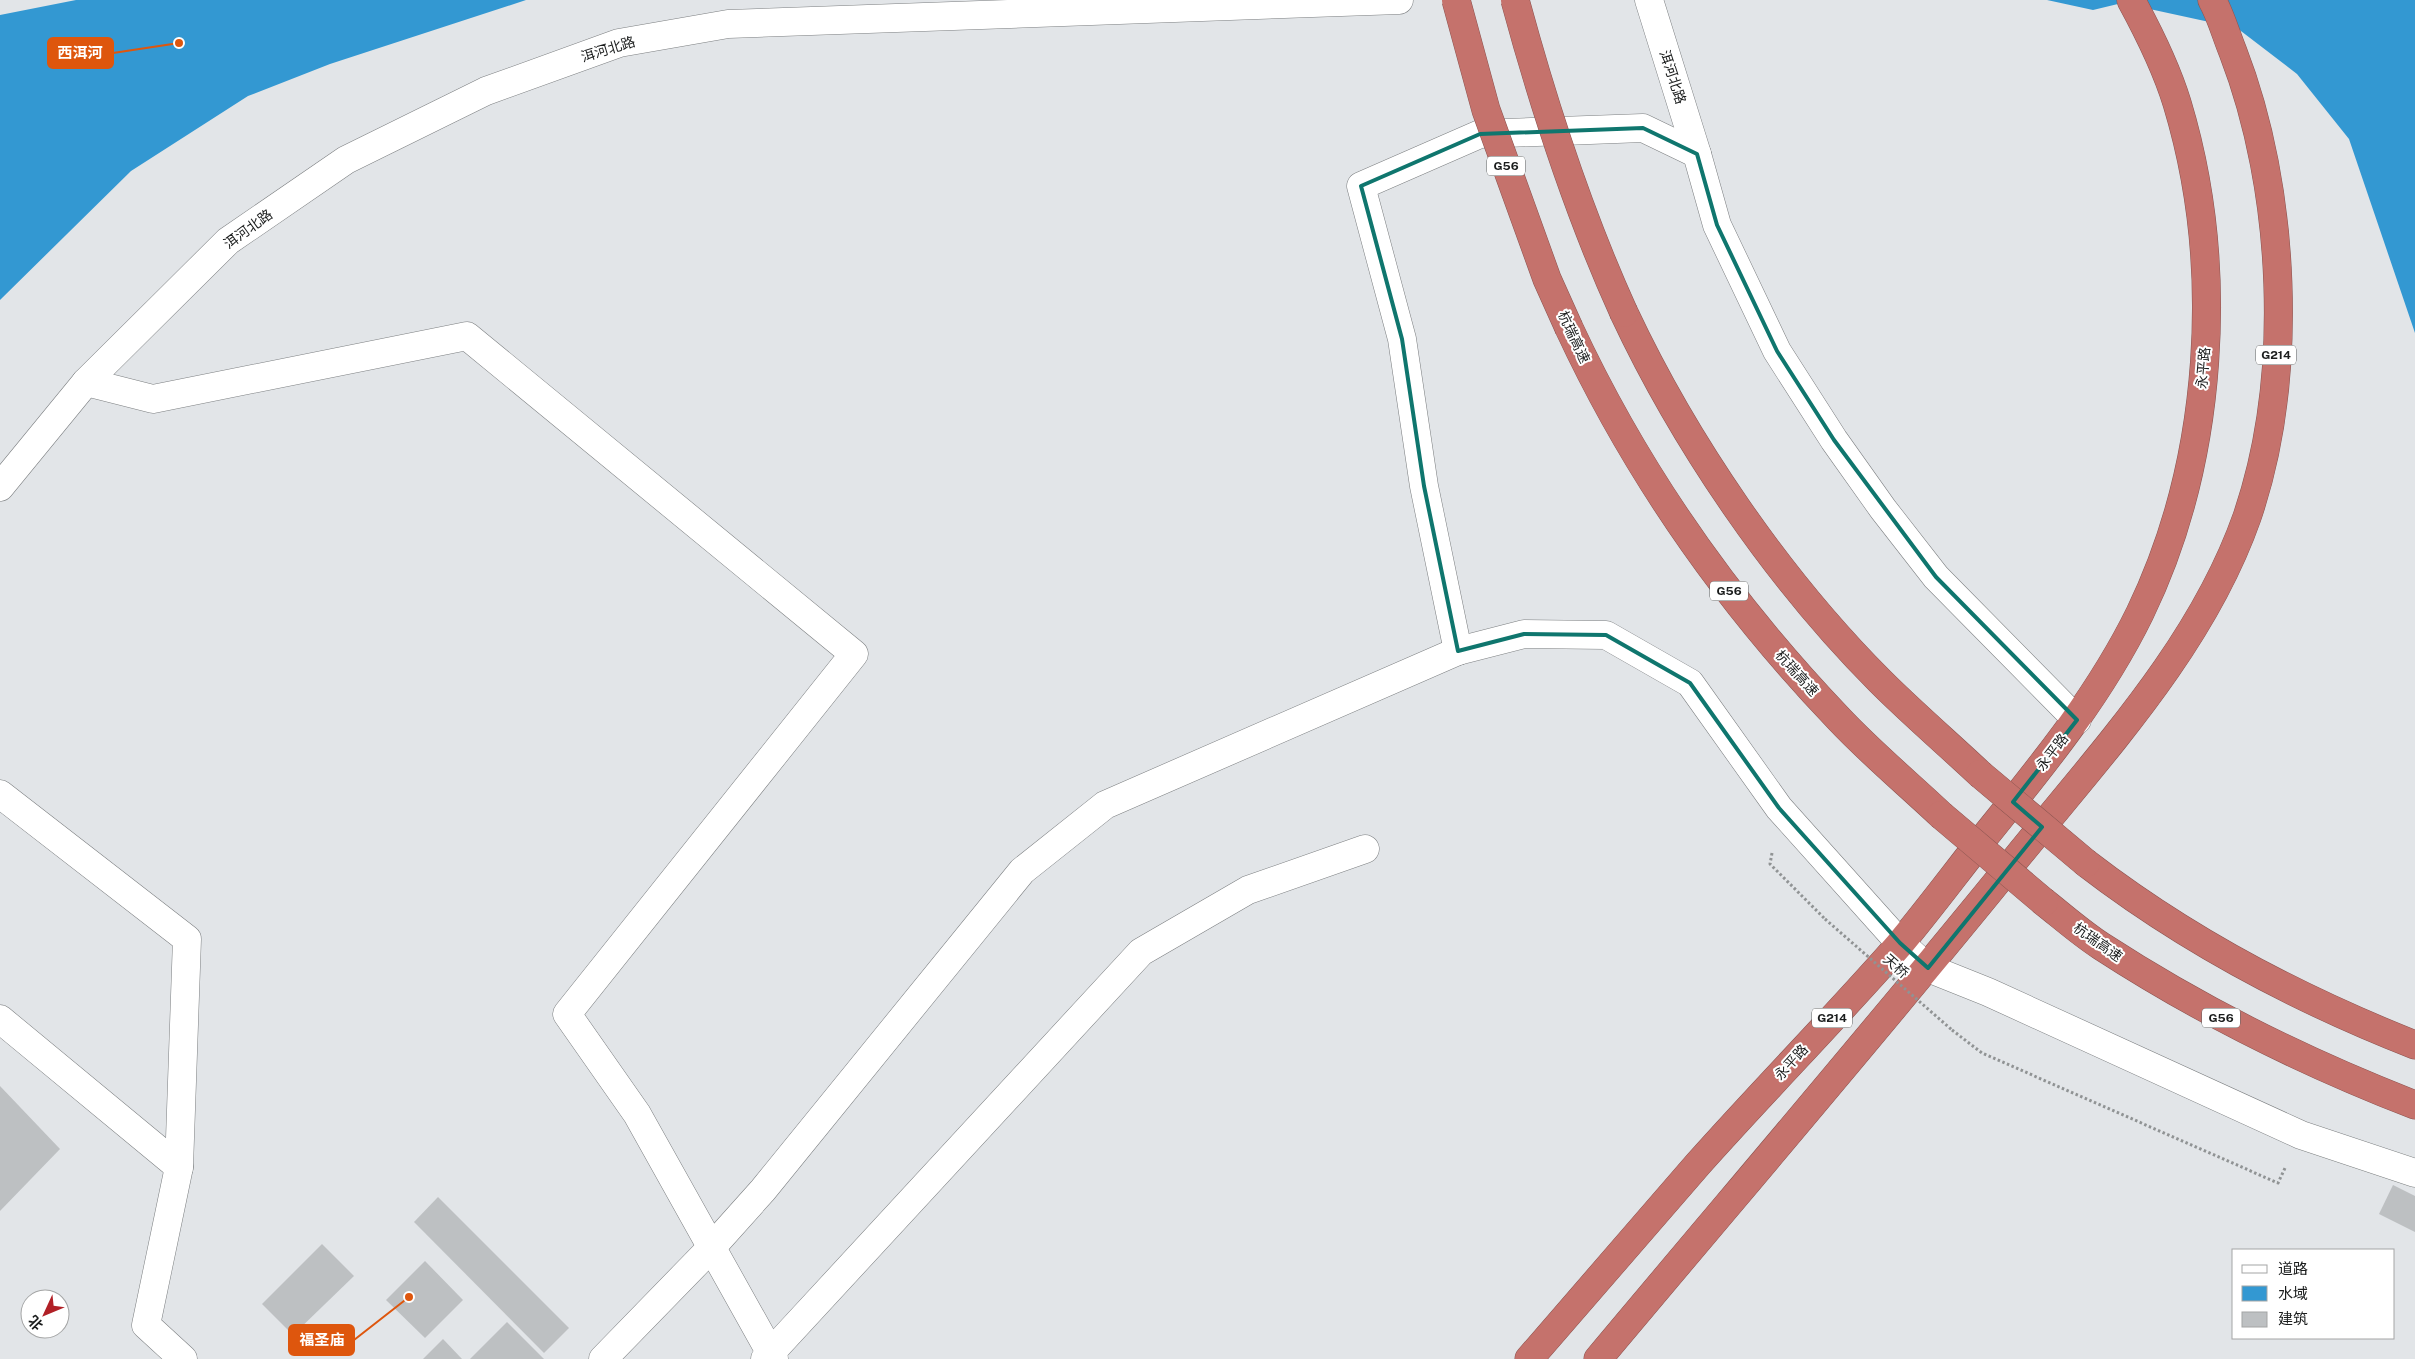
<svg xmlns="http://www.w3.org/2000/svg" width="2415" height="1359" viewBox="0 0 2415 1359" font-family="'Public Sans','Noto Sans SC',sans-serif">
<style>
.water{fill:#3398d2}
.building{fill:#bdc0c2}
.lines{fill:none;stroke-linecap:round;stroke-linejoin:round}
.minor-casing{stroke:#7c7f81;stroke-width:29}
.highway-casing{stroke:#8a5450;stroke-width:29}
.path{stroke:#909394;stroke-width:3;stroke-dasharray:2.5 2.5;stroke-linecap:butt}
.minor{stroke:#fff;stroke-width:28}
.highway{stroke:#c5726c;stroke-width:28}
.highway-bridge-casing{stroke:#8a5450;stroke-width:29;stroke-linecap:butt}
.path-bridge{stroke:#909394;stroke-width:3;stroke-dasharray:2.5 2.5;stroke-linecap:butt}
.highway-bridge{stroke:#c5726c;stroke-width:28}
.marked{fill:none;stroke:#0f766e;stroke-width:4;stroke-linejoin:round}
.labels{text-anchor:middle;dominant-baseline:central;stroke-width:4;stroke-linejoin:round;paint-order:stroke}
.shield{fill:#fff;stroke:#5f6161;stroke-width:1}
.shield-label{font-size:12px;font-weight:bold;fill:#1b1d1d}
.street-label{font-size:14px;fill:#1b1d1d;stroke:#fff}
.leader{fill:none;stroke:#de560d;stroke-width:2}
.callout-dot{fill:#de560d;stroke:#fff;stroke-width:2}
.callout{fill:#de560d;stroke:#de560d;stroke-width:2}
.callout-label{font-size:15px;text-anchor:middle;font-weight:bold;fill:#fff}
</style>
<rect width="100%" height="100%" fill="#e2e5e8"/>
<!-- water -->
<g class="water">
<polygon points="76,0 526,0 330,64 248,96 131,171 0,300 0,15"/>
<polygon points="2047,0 2415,0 2415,333 2349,139 2297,74 2237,28 2122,3 2093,10"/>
</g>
<!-- building -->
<g class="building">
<polygon points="0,1086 60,1149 0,1211"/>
<polygon points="2393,1185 2415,1196 2415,1232 2379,1214"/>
<polygon points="438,1197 569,1328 544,1353 414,1222"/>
<polygon points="322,1244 354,1276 293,1335 262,1304"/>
<polygon points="425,1261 463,1300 425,1338 386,1300"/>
<polygon points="507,1322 544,1359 470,1359"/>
<polygon points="443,1339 462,1359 423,1359"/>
</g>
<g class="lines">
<defs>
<g id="minor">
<polyline points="1649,0 1697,154 1717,225 1777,351 1834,440 1883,509 1936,577 2077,720"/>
<polyline points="86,382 153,399 467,336 854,654 567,1014 637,1114 774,1359"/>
<polyline points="0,487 86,382 228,241 346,160 486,91 619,43 728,24 1399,0"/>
<polyline points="1458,651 1424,486 1402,339 1361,186 1480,134 1643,128 1697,154"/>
<polyline points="0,794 187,939 179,1167 146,1325 183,1359"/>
<polyline points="0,1019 179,1167"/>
<polyline points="603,1359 712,1247 763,1190 1022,871 1105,805 1458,651 1524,634 1606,635 1690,683 1779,808 1900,943 1928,968 1988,992 2301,1135 2415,1173"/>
<polyline points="765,1359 1141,952 1248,890 1365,849"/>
</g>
<g id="highway">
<path d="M1624,313C1685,443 1778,579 1880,681C1912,713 1947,743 1980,774"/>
<path d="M1569,328C1636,472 1729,604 1839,719C1871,753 1907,783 1941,815"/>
<path d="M2086,863C2186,940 2298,999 2415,1045"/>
<path d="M2044,902C2063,917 2081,933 2101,946C2201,1011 2304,1062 2415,1105"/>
<path d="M1529,1359C1586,1294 1641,1229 1698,1164C1764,1090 1834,1019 1899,945C1925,914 1949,882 1974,850C2035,774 2097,701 2140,613C2214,460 2226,265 2177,103C2166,67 2149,33 2131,0"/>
<path d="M1598,1359C1737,1193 1878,1029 2014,861C2100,754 2201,648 2247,517C2295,377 2286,189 2233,52C2226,35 2221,16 2212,0"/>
</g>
</defs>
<!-- minor casing -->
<use href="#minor" class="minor-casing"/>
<!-- highway casing -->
<use href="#highway" class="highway-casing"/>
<!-- path -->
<g class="path">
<polyline points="1772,853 1770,864 1825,919"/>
<polyline points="1952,1030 1982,1053 2278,1183 2286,1166"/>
</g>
<!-- minor -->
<use href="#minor" class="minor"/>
<!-- highway -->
<use href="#highway" class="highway"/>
<defs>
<g id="highway-bridge">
<polyline points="1456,0 1486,110 1547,279 1569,328"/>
<path d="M1515,0C1544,107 1578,212 1624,313"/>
<polyline points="1980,774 2086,863"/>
<polyline points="1941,815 2044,902"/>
</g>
</defs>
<!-- highway-bridge casing -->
<use href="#highway-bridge" class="highway-bridge-casing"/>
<!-- path-bridge -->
<polyline class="path-bridge" points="1825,919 1952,1030"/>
<!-- highway-bridge -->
<use href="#highway-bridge" class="highway-bridge"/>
</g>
<!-- marked area -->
<path class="marked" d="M1643,128L1697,154L1717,225L1777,351L1834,440L1936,577L2077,720L2013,802L2042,827L1928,968L1900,943L1779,808L1690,683L1606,635L1524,634L1458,651L1424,486L1402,339L1361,186L1480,134Z"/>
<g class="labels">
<!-- shield labels -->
<g class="shield">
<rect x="1487" y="156.5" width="38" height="19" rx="4"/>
<rect x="2256" y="345.5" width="40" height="19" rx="4"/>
<rect x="1710" y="581.5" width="38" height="19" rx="4"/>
<rect x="1812" y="1008.5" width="40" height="19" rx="4"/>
<rect x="2202" y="1008.5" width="38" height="19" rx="4"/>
</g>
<g class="shield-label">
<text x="1506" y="166">G56</text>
<text x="2276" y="355">G214</text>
<text x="1729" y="591">G56</text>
<text x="1832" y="1018">G214</text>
<text x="2221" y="1018">G56</text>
</g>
<!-- street labels -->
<g class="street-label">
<text transform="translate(608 49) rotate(-17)">洱河北路</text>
<text transform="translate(1673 77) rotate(72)">洱河北路</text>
<text transform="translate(248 229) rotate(-36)">洱河北路</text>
<text transform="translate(1574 337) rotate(65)">杭瑞高速</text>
<text transform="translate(2203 368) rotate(-85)">永平路</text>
<text transform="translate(1797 673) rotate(48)">杭瑞高速</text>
<text transform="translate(2052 752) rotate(-52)">永平路</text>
<text transform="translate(2098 942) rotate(35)">杭瑞高速</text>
<text transform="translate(1896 966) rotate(41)">天桥</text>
<text transform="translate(1791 1062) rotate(-48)">永平路</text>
</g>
</g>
<!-- callouts -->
<path class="leader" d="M179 43L113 53M409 1297L354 1340"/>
<g class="callout-dot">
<circle cx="179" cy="43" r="5"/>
<circle cx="409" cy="1297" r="5"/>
</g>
<g class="callout">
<rect x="48" y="38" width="65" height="30" rx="5"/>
<rect x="289" y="1325" width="65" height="30" rx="5"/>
</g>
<g class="callout-label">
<text x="80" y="58">西洱河</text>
<text x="322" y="1345">福圣庙</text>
</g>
<!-- legend -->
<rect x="2232" y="1249" width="162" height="90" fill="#ffffff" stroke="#a4a5a5"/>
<rect x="2242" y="1265" width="25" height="8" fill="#ffffff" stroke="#a4a5a5"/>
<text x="2278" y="1274" font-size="15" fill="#1b1d1d">道路</text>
<rect x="2242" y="1286" width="25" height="15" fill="#3398d2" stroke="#a4a5a5"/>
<text x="2278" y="1299" font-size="15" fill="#1b1d1d">水域</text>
<rect x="2242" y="1312" width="25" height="15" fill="#bdc0c2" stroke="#a4a5a5"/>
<text x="2278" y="1324" font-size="15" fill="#1b1d1d">建筑</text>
<!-- north arrow -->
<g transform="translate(45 1314) rotate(226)"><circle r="24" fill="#ffffff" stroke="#a4a5a5"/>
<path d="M0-4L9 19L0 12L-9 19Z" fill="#b12026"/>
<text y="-8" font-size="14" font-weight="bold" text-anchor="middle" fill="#1b1d1d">北</text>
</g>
</svg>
